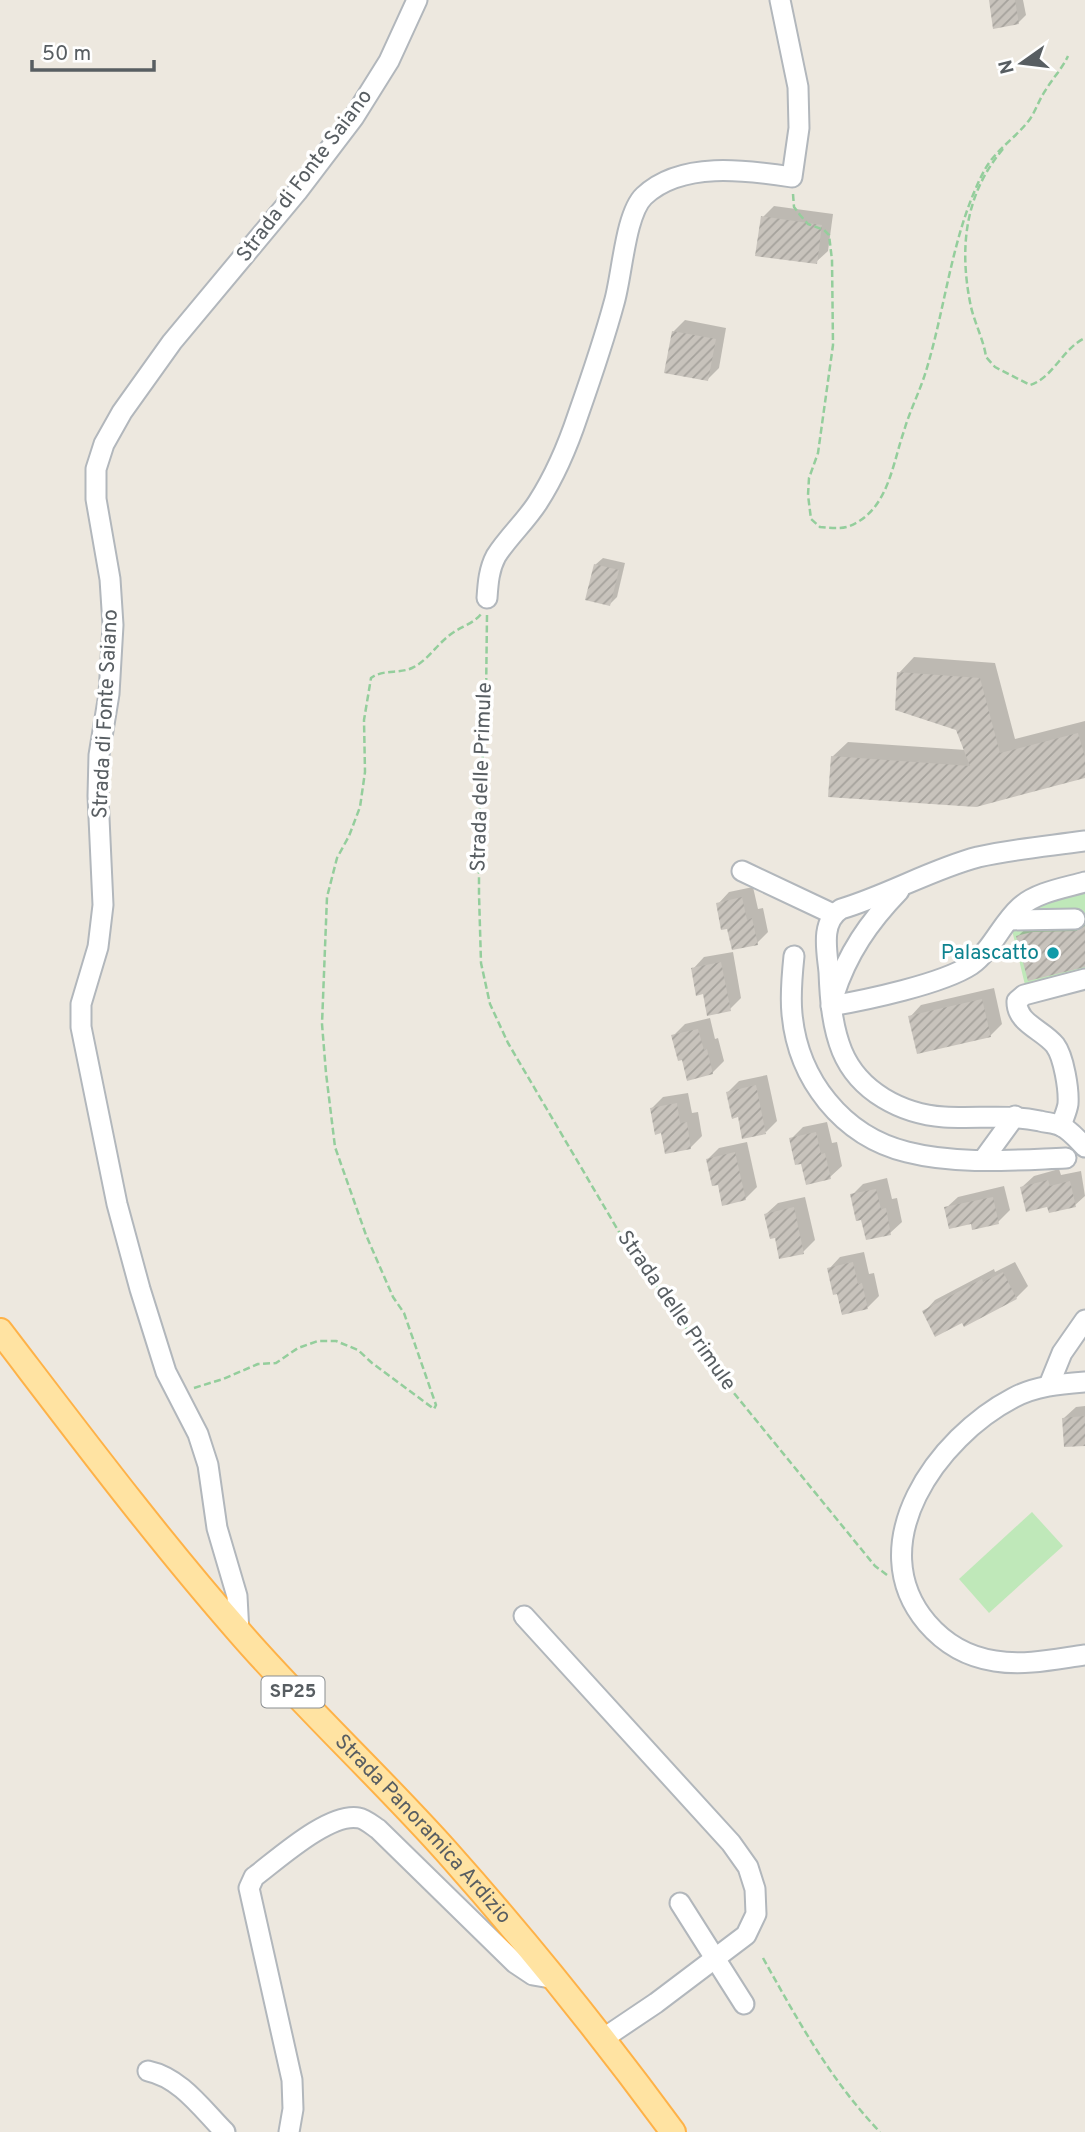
<svg xmlns="http://www.w3.org/2000/svg" width="1085" height="2132" viewBox="0 0 1085 2132" font-family="Overpass,sans-serif">
<style>
.green{fill:#bfe8b9}
.shadow{fill:#0003}
.building{fill:url(#building-hatch)}
.lines{fill:none;stroke-linecap:round;stroke-linejoin:round}
.minor-casing{stroke:#b2b7bc;stroke-width:23}
.major-casing{stroke:#feb248;stroke-width:28}
.path{stroke:#94ce9c;stroke-width:2.5;stroke-dasharray:7 3.5;stroke-linecap:butt}
.minor{stroke:#fff;stroke-width:19}
.major{stroke:#ffe3a2;stroke-width:24}
.culture-dot{fill:#0f9aa8;stroke:#fff;stroke-width:2.5}
.labels{text-anchor:middle;dominant-baseline:central;stroke-width:7;stroke-linejoin:round;paint-order:stroke}
.shield{fill:#fff;stroke:#8a8e91;stroke-width:2}
.shield-label{font-size:19px;font-weight:bold;fill:#585e62}
.street-label{font-size:21px;fill:#585e62;stroke:#fff}
.culture-label{font-size:21px;fill:#0d838f;stroke:#fff;text-anchor:end}
</style>
<defs>
<pattern id="building-hatch" width="6" height="6" patternUnits="userSpaceOnUse" patternTransform="scale(1.75)"><rect width="6" height="6" fill="#c8c3bc"/><path d="M-1 1l2-2M0 6l6-6M5 7l2-2" fill="none" stroke="#a5a29c"/></pattern>
</defs>
<rect width="100%" height="100%" fill="#ede8df"/>
<!-- green -->
<g class="green">
<path d="M1085,892V988L1029,1002L1012,930C1032,903 1054,902 1085,892Z"/>
<polygon points="1032,1512 1063,1546 989,1613 959,1579"/>
</g>
<!-- shadow -->
<g class="shadow">
<polygon points="990,0 1023,0 1026,15 1018,23"/>
<polygon points="774,206 833,214 828,251 816,262 763,217"/>
<polygon points="685,320 726,328 719,368 707,380 673,332"/>
<polygon points="603,558 625,563 617,597 610,604 595,565"/>
<polygon points="914,657 995,663 1015,739 1085,721 1085,776 832,757 848,742 966,750 958,729 899,673"/>
<polygon points="753,887 758,909 763,908 768,932 757,943 729,927 718,904 729,892"/>
<polygon points="1085,916 1085,966 1018,936 1034,921 1049,917"/>
<polygon points="733,952 741,998 730,1009 693,969 704,957"/>
<polygon points="994,988 1002,1024 991,1035 918,1052 910,1017 921,1005"/>
<polygon points="710,1018 715,1039 718,1038 724,1061 712,1073 673,1036 685,1024"/>
<polygon points="767,1075 777,1121 766,1132 739,1115 728,1092 739,1081"/>
<polygon points="688,1093 692,1113 698,1112 702,1136 691,1147 663,1131 652,1108 663,1097"/>
<polygon points="827,1122 832,1143 837,1142 842,1166 830,1177 802,1162 791,1139 803,1127"/>
<polygon points="747,1142 757,1187 745,1199 719,1183 708,1159 719,1148"/>
<polygon points="1059,1169 1061,1175 1081,1171 1085,1196 1075,1205 1048,1205 1022,1187 1034,1176"/>
<polygon points="887,1178 892,1199 897,1198 902,1222 890,1233 852,1195 863,1184"/>
<polygon points="1004,1186 1010,1210 998,1222 972,1222 946,1208 958,1197"/>
<polygon points="805,1197 815,1240 803,1252 776,1236 766,1214 778,1203"/>
<polygon points="864,1252 869,1274 874,1273 879,1296 868,1307 839,1292 829,1269 840,1257"/>
<polygon points="1015,1262 1028,1286 1016,1298 924,1312 935,1300 994,1269 995,1272"/>
<polygon points="1085,1406 1085,1445 1064,1418 1076,1407"/>
</g>
<!-- building -->
<g class="building">
<polygon points="989,0 1015,0 1019,24 993,29"/>
<polygon points="761,216 822,225 817,264 755,256"/>
<polygon points="672,331 716,339 708,381 664,373"/>
<polygon points="594,564 619,570 610,606 585,600"/>
<polygon points="897,672 980,678 1000,753 1078,733 1085,757 1085,778 976,807 828,797 831,756 970,766 956,730 895,710"/>
<polygon points="742,897 747,920 752,918 758,945 732,950 727,929 721,930 716,903"/>
<polygon points="1085,926 1085,967 1028,981 1016,936 1032,932 1076,931"/>
<polygon points="721,962 731,1011 707,1016 703,994 696,996 691,968"/>
<polygon points="982,999 991,1037 917,1054 908,1016"/>
<polygon points="698,1029 704,1050 707,1049 713,1074 687,1081 682,1060 678,1061 671,1035"/>
<polygon points="756,1085 766,1134 742,1139 738,1117 732,1119 726,1092"/>
<polygon points="677,1103 680,1123 687,1122 691,1149 665,1154 661,1133 655,1135 650,1108"/>
<polygon points="816,1132 821,1154 825,1153 831,1179 806,1185 801,1164 795,1165 789,1138"/>
<polygon points="735,1152 746,1200 722,1206 718,1185 712,1186 706,1159"/>
<polygon points="1048,1180 1050,1186 1070,1181 1076,1207 1049,1213 1047,1207 1026,1212 1020,1187"/>
<polygon points="876,1189 881,1209 886,1208 891,1235 866,1240 861,1220 856,1221 850,1194"/>
<polygon points="993,1197 999,1224 972,1230 971,1224 949,1229 944,1207"/>
<polygon points="794,1207 804,1254 779,1259 775,1238 770,1239 764,1214"/>
<polygon points="853,1262 858,1284 862,1283 868,1309 842,1315 837,1294 833,1295 827,1268"/>
<polygon points="1003,1272 1017,1299 964,1327 962,1323 935,1337 922,1311 982,1279 983,1282"/>
<polygon points="1085,1416 1085,1446 1064,1447 1062,1418"/>
</g>
<g class="lines">
<defs>
<g id="minor">
<path d="M487,598C488,583 489,569 496,556C508,537 526,521 538,502C556,474 568,445 578,415C591,378 604,340 614,303C622,277 625,214 644,196C681,161 746,170 792,177L799,128L798,87L780,0"/>
<path d="M1085,841C1050,846 1013,849 978,857C932,869 888,895 841,909C820,922 827,951 829,972C830,999 832,1026 842,1051C859,1092 902,1114 944,1117C979,1119 1005,1114 1040,1121C1047,1123 1055,1123 1061,1126C1070,1130 1078,1140 1085,1147"/>
<polyline points="742,871 833,914"/>
<polyline points="1009,920 1075,919"/>
<path d="M794,956C792,975 790,995 792,1014C798,1079 842,1136 907,1152C958,1165 1014,1160 1066,1158"/>
<path d="M834,995C847,954 869,922 899,891"/>
<path d="M831,1006C866,1000 942,984 971,965C992,950 1001,924 1020,907C1037,892 1064,888 1085,882"/>
<path d="M1061,1126C1063,1119 1067,1111 1068,1104C1069,1090 1064,1057 1055,1045C1042,1029 1016,1023 1017,1001L1024,995L1085,979"/>
<polyline points="983,1160 1015,1116"/>
<path d="M1085,1382C1060,1384 1035,1386 1013,1398C938,1437 860,1544 927,1623C945,1644 968,1657 995,1661C1025,1666 1056,1659 1085,1655"/>
<polyline points="1049,1385 1062,1353 1085,1320"/>
<polyline points="524,1616 731,1843 748,1867 755,1889 756,1914 746,1935 656,2003 604,2038"/>
<polyline points="239,1633 237,1596 217,1528 208,1465 198,1434 166,1372 140,1289 117,1204 81,1027 81,1004 98,947 103,905 98,796 99,755 109,694 113,625 110,579 96,499 96,469 104,444 122,412 172,342 297,192 354,117 389,61 417,0"/>
<polyline points="680,1903 744,2004"/>
<path d="M148,2071C181,2078 202,2109 225,2132"/>
<path d="M289,2132L293,2109L292,2080L249,1888L254,1877C277,1860 329,1812 359,1818C365,1819 372,1825 378,1829L515,1963L533,1975L556,1979"/>
</g>
<g id="major">
<path id="s1" d="M0,1331C78,1433 155,1536 240,1633C306,1709 380,1777 447,1852C528,1943 601,2034 673,2132"/>
</g>
</defs>
<!-- minor casing -->
<use href="#minor" class="minor-casing"/>
<!-- major casing -->
<use href="#major" class="major-casing"/>
<!-- path -->
<g class="path">
<path d="M1003,149C964,195 959,250 971,307C975,324 984,341 986,357L995,367L1030,385C1053,378 1063,348 1085,338"/>
<path d="M793,194L794,207L800,215L808,224L824,230L829,235L832,260L833,345L818,453L809,478L808,495L811,519L820,527C832,528 845,530 856,523C889,505 893,462 904,431C910,410 920,391 926,371C946,306 952,232 984,171C995,150 1016,138 1030,119C1036,110 1039,100 1045,91C1052,79 1062,69 1068,56"/>
<polyline points="487,615 486,699 479,823 479,894 481,963 490,1004 508,1043 622,1237 720,1376 875,1566 887,1575"/>
<path d="M194,1388L223,1379L258,1364L276,1363L298,1348L318,1341H336L358,1350L372,1363L434,1409L436,1405L404,1313L393,1297L366,1235L335,1147L326,1073L322,1024L327,897L337,858L349,836L360,807L365,772L364,720L371,678C383,669 399,674 412,668C429,660 438,642 454,632C463,626 474,623 481,614"/>
<path d="M763,1958C797,2019 831,2081 880,2132"/>
</g>
<!-- minor -->
<use href="#minor" class="minor"/>
<!-- major -->
<use href="#major" class="major"/>
</g>
<!-- markers -->
<circle class="culture-dot" cx="1053" cy="953" r="7"/>
<g class="labels">
<!-- shield labels -->
<rect class="shield" x="261.5" y="1676.5" width="63" height="31" rx="5"/>
<g class="shield-label">
<text x="293" y="1692">SP25</text>
</g>
<!-- street labels -->
<g class="street-label">
<text transform="translate(305 176) rotate(-53)">Strada di Fonte Saiano</text>
<text transform="translate(106 714) rotate(-87)">Strada di Fonte Saiano</text>
<text transform="translate(482 777) rotate(-88)">Strada delle Primule</text>
<text transform="translate(676 1311) rotate(55)">Strada delle Primule</text>
<text stroke="none"><textPath href="#s1" startOffset="654">Strada Panoramica Ardizio</textPath></text>
</g>
<!-- culture labels -->
<g class="culture-label">
<text x="1039" y="953">Palascatto</text>
</g>
</g>
<!-- north arrow -->
<g transform="translate(1022 63) rotate(256)" stroke="#ffffff" stroke-width="5" paint-order="stroke">
<path d="M0-5L12 26L0 18L-12 26Z" fill="#585e62"/>
<text y="-10" font-size="19" font-weight="bold" text-anchor="middle" fill="#585e62">N</text>
</g>
<!-- scale -->
<path d="M32 60v10h122v-10" fill="none" stroke="#585e62" stroke-width="3.5"/>
<text x="42" y="60" font-size="21" fill="#585e62" stroke="#ffffff" stroke-width="5" paint-order="stroke">50 m</text>
</svg>
